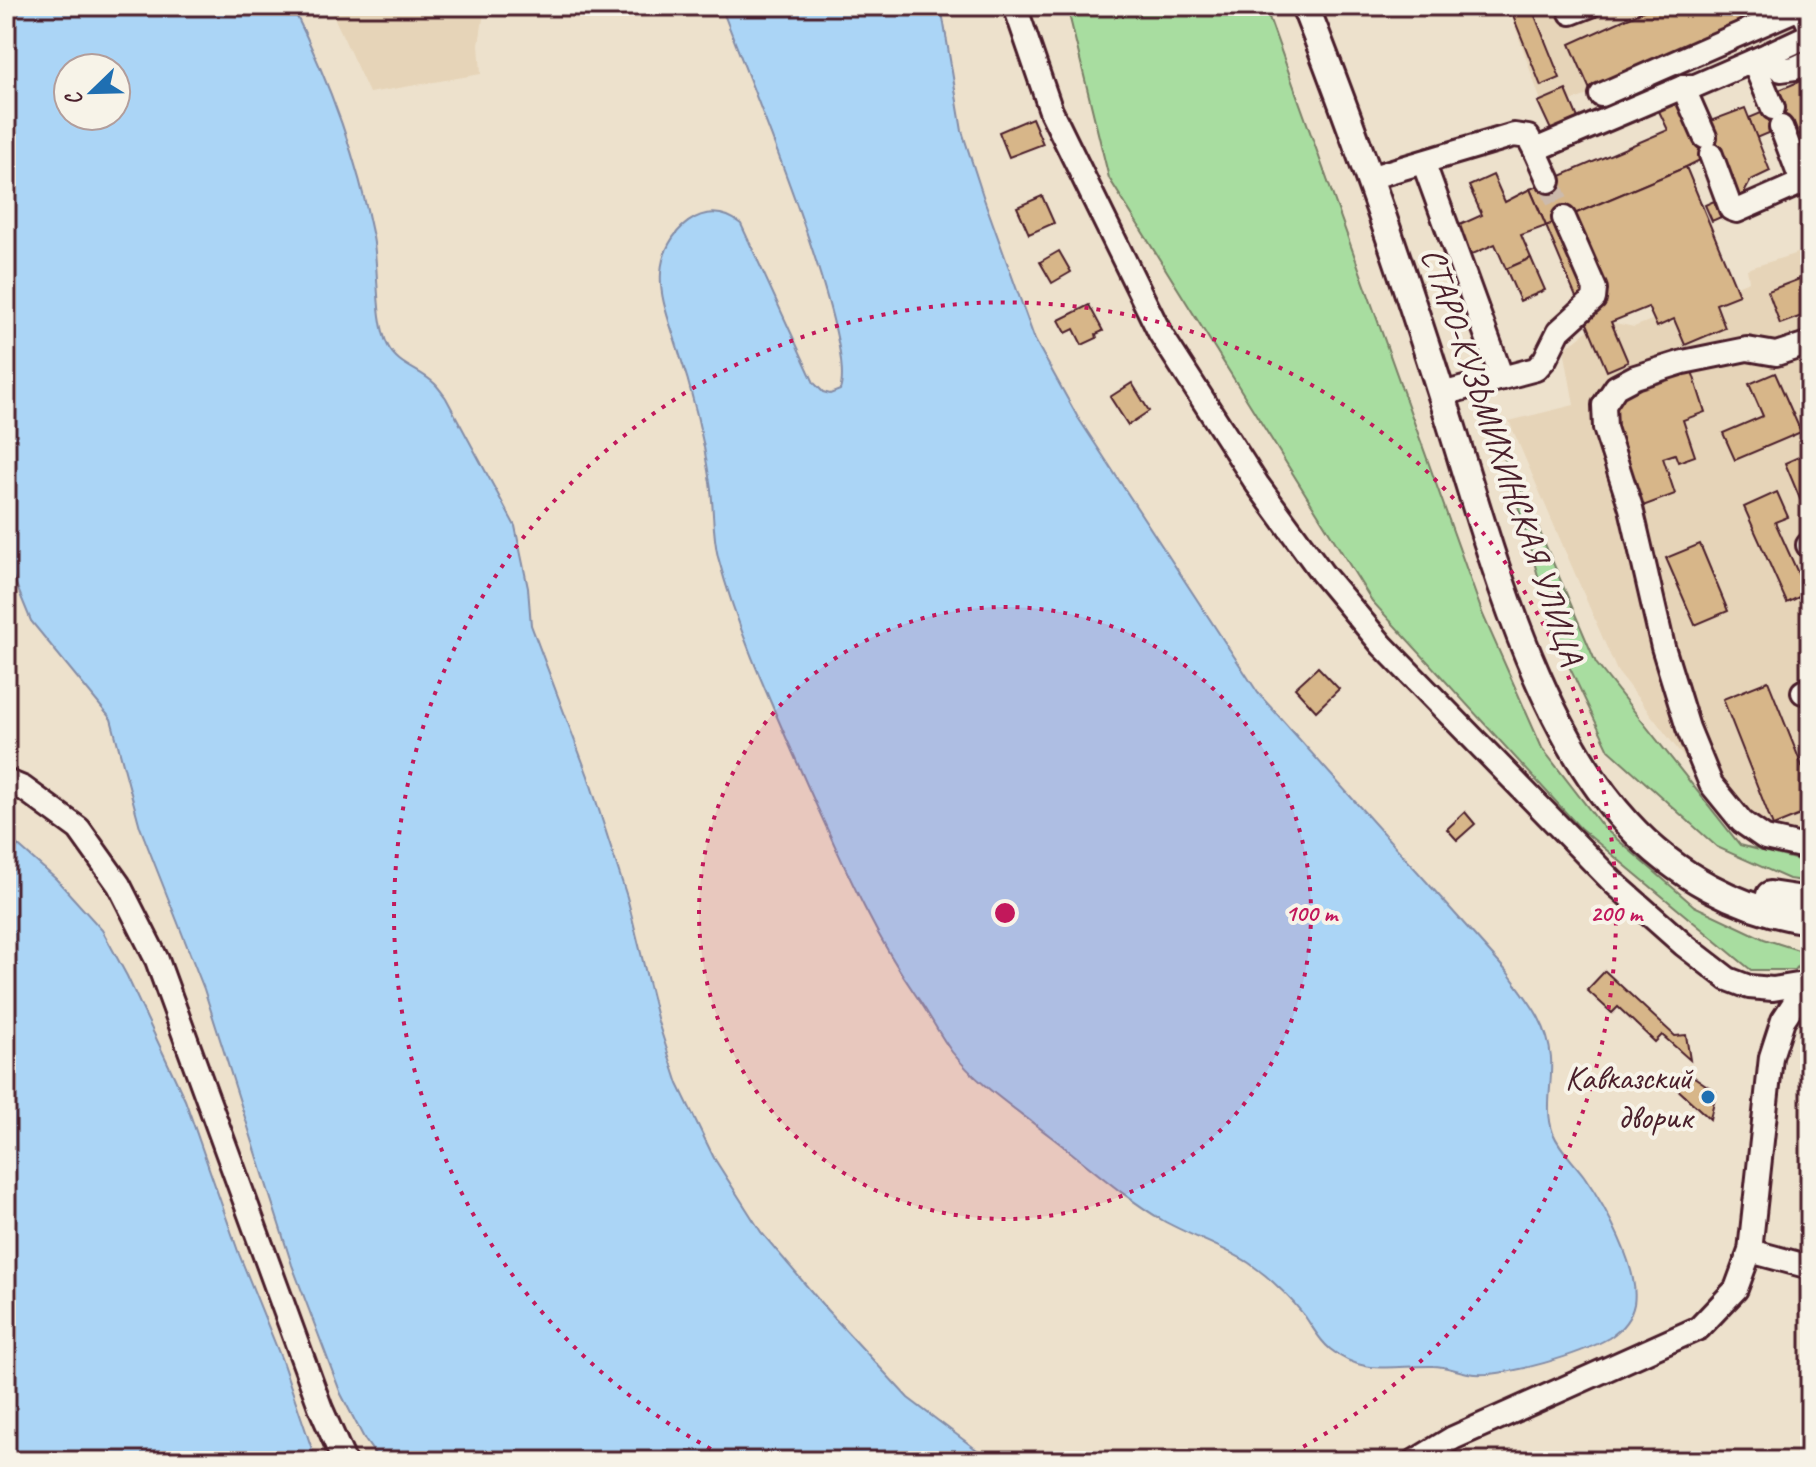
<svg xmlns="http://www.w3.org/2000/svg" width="1816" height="1467" viewBox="0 0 1816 1467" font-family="Caveat,sans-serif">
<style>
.built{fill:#e6d4b8}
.green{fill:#a8dda0;stroke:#797e66;stroke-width:2}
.water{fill:#abd5f6;stroke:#848ca5;stroke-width:2;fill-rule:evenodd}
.building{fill:#d7b689;stroke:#4a1f2b;stroke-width:2}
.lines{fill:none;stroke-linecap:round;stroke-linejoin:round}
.minor-tunnel{stroke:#ccbaac;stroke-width:22;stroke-dasharray:22 11;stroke-linecap:butt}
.minor-casing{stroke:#4a1f2b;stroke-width:28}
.major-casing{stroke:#4a1f2b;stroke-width:32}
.minor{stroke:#f7f3e8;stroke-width:22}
.major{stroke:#f7f3e8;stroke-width:26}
.ring{fill:none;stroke:#c2185b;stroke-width:4;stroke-dasharray:4 8}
.poi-dot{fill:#1f6fb2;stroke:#f7f3e8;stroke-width:3}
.labels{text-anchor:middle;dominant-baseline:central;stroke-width:8;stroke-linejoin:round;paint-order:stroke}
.street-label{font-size:34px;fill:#4a1f2b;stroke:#f7f3e8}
.poi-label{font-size:34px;fill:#4a1f2b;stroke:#f7f3e8;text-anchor:end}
.centre{fill:#c2185b;stroke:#f7f3e8;stroke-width:4}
.ring-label{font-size:24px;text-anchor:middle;font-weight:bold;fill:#c2185b;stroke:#f7f3e8;stroke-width:8;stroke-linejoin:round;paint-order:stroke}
</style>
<rect width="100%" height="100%" fill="#ede1cc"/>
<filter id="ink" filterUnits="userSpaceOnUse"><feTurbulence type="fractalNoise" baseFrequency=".0125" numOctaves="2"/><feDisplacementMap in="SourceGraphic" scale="16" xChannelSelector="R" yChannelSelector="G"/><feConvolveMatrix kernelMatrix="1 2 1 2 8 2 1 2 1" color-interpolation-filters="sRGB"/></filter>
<g filter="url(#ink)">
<!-- built -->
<g class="built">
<polygon points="329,6 485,6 479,44 481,74 369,93"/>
<polygon points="1508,6 1810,6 1810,21 1544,110"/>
<polygon points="1810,249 1810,856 1747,839 1617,671 1509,421 1574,405 1564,349 1601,320 1634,327 1749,281 1747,269"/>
</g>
<!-- green -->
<g class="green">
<polygon points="1067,6 1265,6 1483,615 1542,748 1603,827 1694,906 1764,939 1808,953 1795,970 1751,970 1580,828 1372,601 1109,178"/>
<polygon points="1497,432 1596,663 1740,845 1810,863 1810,882 1789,879 1717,847 1609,750 1556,639"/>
</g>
<!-- water -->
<g class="water">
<path d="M6,6H292C328,79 357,157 373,237C379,268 375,321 388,346C398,366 420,369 435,384C439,388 443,394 446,398L515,526L528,588L531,625L588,776L627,897L658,1022L678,1084L714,1158L761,1232L827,1310L908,1398L977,1450L996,1461H380L365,1440L341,1394L292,1265L204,989L140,827L111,719L31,621L6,560ZM68,68H116V116H68Z"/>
<path d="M721,6H941L962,131L984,199L1035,340L1077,416L1258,693L1508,973C1528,1000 1548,1023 1551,1058C1553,1083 1544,1108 1553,1133C1560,1150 1574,1162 1584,1176C1605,1206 1640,1269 1634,1304C1631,1319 1621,1330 1609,1338C1579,1355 1509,1376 1475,1374C1460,1373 1448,1366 1433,1366C1395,1365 1364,1377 1330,1349C1319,1340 1312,1326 1304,1315C1289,1296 1269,1277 1249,1263C1222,1246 1190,1236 1162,1220C1122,1196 1087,1164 1050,1136C1017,1110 978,1085 952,1052C939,1035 930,1015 917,997C872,932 841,859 808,787C775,712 739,636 718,557C712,532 714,506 710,482C703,435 692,390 677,346C670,323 659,297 661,273C663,232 705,194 741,224L814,383L823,392L830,394L840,390C858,338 745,71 721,6Z"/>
<polygon points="6,835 56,879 102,930 127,976 185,1100 239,1254 281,1358 316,1461 6,1461"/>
</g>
<!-- building -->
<g class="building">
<polygon points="1509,6 1531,6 1560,78 1541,86"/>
<polygon points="1654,6 1777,6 1590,90 1570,44"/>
<polygon points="1810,77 1810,130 1799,135 1794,122 1756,138 1749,118 1785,103 1779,90"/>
<polygon points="1566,90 1578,118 1551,130 1538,102"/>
<polygon points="1682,96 1710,136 1716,152 1686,167 1546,226 1530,189 1668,130 1657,107"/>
<polygon points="1745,108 1770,171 1751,180 1737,206 1705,123"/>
<polygon points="1032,118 1043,144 1009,157 999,132"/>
<polygon points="1686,167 1739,295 1716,304 1725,328 1685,345 1674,319 1657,327 1648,307 1611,322 1628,362 1607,371 1546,226"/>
<polygon points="1493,175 1505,202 1530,189 1546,226 1521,235 1531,258 1506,269 1495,244 1466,257 1453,228 1482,215 1469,186"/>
<polygon points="1042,196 1054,223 1029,234 1017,207"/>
<polygon points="1714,201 1721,217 1712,221 1705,205"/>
<polygon points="1059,251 1071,272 1052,283 1040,262"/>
<polygon points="1531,258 1545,290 1520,301 1506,269"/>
<polygon points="1810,275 1810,313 1780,324 1768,291"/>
<polygon points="1089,305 1103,331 1096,334 1097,338 1082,345 1074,329 1066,333 1059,320"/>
<polygon points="1692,371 1705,412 1683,420 1695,456 1678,462 1675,454 1663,458 1675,494 1643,506 1607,417 1633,384"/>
<polygon points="1775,373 1801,432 1735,460 1723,433 1763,416 1749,384"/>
<polygon points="1132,383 1149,411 1128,425 1110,397"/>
<polygon points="1810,452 1810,495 1800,499 1785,463"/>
<polygon points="1777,492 1788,517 1775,522 1807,593 1787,603 1744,507"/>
<polygon points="1700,544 1728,611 1695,625 1666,558"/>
<polygon points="1318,667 1339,689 1316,711 1295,688"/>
<polygon points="1768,681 1810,786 1810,811 1773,826 1723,699"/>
<polygon points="1465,812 1475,824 1457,840 1447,829"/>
<polygon points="1605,971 1675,1036 1686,1035 1690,1060 1662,1035 1655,1042 1618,1007 1612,1013 1587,990"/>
<polygon points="1684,1070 1716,1092 1710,1119 1673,1085"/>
</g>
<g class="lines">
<!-- minor-tunnel -->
<polyline class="minor-tunnel" points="1549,181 1564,218"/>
<defs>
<g id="minor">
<polyline points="1015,6 1051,111 1160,333 1257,484 1322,573 1382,645 1613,882 1684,945 1728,979 1749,987 1773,989 1810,983"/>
<polyline points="1571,13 1589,6"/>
<polyline points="1769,54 1810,35"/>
<polyline points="1753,61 1773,108"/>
<polyline points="1683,87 1705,137"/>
<polyline points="1601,95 1797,9 1805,16 1810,27"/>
<polyline points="1781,127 1802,182"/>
<polyline points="1535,150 1549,181"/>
<polyline points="1711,155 1731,209 1737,211 1810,179"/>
<polyline points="1424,164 1502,378"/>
<polyline points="1369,178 1514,135 1528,137 1535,150 1683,87 1695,86 1769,54 1773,63 1781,70 1795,68 1810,61"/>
<polyline points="1810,343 1776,354 1747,349 1683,362 1635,377 1616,387 1604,405 1605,428 1631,508 1663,647 1688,728 1711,784 1742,822 1765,838 1810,848"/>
<polyline points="1442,394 1536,369 1545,359 1559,331 1594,299 1595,289 1564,218"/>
<polyline points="1808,545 1810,545"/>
<polyline points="1803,692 1810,688"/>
<polyline points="6,781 23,788 79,829 119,885 157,960 321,1409 344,1461"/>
<polyline points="1750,1251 1810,1267"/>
<polyline points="1415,1461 1453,1438 1699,1328 1736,1289 1750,1251 1771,1057 1783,1020 1806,985"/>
</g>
<g id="major">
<path d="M1305,6C1356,135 1401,267 1443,399C1486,533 1531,719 1627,823C1674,875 1740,911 1810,920"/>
<polyline points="1770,895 1810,901"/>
</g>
</defs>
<!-- minor casing -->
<use href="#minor" class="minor-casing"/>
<!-- major casing -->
<use href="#major" class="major-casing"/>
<!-- minor -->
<use href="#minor" class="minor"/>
<!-- major -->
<use href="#major" class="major"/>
</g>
</g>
<!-- distance rings -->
<circle cx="1005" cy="913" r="306" fill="#c2185b" fill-opacity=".12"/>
<g class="ring">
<circle cx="1005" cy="913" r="306"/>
<path d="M732 1460A611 611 0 1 1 1278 1460"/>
</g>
<!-- markers -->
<circle class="poi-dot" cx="1708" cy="1097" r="8"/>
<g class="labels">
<!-- street labels -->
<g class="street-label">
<text transform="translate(1503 456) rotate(71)">СТАРО-КУЗЬМИХИНСКАЯ УЛИЦА</text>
</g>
<!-- poi labels -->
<g class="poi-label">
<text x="1692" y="1077">Кавказский<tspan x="1692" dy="39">дворик</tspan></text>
</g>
</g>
<circle cx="1005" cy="913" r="12" class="centre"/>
<g class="ring-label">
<text x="1311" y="921">100 m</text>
<text x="1616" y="921">200 m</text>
</g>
<!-- margin -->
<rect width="1816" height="1467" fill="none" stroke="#f7f3e8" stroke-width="32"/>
<rect x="16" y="16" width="1784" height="1435" fill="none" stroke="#4a1f2b" stroke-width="3" filter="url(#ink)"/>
<!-- north arrow -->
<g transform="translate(92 92) rotate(247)"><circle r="38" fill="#f7f3e8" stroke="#b29e9c" stroke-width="2"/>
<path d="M0-6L14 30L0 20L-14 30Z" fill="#1f6fb2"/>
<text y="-12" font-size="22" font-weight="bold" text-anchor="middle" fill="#4a1f2b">С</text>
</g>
</svg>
